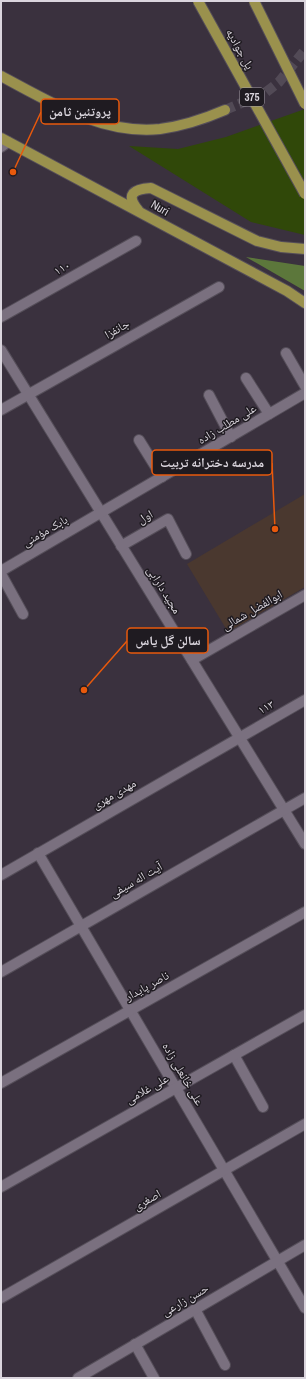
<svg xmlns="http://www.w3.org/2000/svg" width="306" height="1379" viewBox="0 0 306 1379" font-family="'Archivo Narrow','Noto Naskh Arabic',sans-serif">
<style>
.education{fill:#4a382f}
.green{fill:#304809}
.forest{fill:#5c773b}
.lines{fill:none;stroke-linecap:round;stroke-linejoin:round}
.major-tunnel{stroke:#524a56;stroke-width:10;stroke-dasharray:10 5;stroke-linecap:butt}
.minor-casing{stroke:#554e59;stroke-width:12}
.major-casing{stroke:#554e59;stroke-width:12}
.minor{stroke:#7a707f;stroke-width:10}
.major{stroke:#9a914d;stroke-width:10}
.major-bridge-casing{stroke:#554e59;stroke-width:12;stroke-linecap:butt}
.major-bridge{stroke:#9a914d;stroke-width:10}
.labels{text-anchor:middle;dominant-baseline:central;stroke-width:3;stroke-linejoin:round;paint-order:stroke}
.shield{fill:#1f1b21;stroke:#a29da5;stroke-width:1}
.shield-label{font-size:11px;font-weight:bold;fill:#dad5dd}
.street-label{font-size:12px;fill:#dad5dd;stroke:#1f1b21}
.leader{fill:none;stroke:#e8590c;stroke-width:1.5}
.callout-dot{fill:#e8590c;stroke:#1f1b21;stroke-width:1.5}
.callout{fill:#1f1b21;stroke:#e8590c;stroke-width:1.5}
.callout-label{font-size:13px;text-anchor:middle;font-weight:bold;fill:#dad5dd}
</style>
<rect width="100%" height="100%" fill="#3a313e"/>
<!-- education -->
<polygon class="education" points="305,494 305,587 228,632 187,564"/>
<!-- green -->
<polygon class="green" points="305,109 305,235 251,222 129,146 178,149 226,137"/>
<!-- forest -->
<polygon class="forest" points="246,257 305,266 305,291"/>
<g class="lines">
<!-- major-tunnel -->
<polyline class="major-tunnel" points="225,110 265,93 279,82 305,50"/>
<defs>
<g id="minor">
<polyline points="1,147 8,142"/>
<polyline points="1,317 136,241"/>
<polyline points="1,350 305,844"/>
<polyline points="286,353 305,386"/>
<polyline points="246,378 269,414"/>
<polyline points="209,395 231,437"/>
<polyline points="1,410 219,287"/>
<polyline points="139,440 162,477"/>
<polyline points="121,546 168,519 186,554"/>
<polyline points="1,571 305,393"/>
<polyline points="1,574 23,614"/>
<polyline points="192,660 305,595"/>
<polyline points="38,853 305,1308"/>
<polyline points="1,875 305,700"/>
<polyline points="1,972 305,798"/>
<polyline points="234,1055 263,1107"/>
<polyline points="1,1083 305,912"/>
<polyline points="1,1187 305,1015"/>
<polyline points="1,1298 305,1124"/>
<polyline points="195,1309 225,1365"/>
<polyline points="135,1344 154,1378"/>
<polyline points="78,1378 305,1245"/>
</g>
<g id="major">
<path d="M1,76C50,102 102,135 160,129C183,126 204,119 225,110"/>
<polyline points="1,138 287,291 305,303"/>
<path d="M138,210C125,194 134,189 151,188L257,241L281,247L305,249"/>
</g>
</defs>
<!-- minor casing -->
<use href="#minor" class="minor-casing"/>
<!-- major casing -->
<use href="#major" class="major-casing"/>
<!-- minor -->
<use href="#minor" class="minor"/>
<!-- major -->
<use href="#major" class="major"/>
<defs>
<g id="major-bridge">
<polyline points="198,1 305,194"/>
<polyline points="254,1 305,104"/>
</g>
</defs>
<!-- major-bridge casing -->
<use href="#major-bridge" class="major-bridge-casing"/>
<!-- major-bridge -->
<use href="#major-bridge" class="major-bridge"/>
</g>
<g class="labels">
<!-- shield labels -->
<rect class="shield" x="240" y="88" width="24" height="18" rx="3"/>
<g class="shield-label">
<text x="252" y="97">375</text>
</g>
<!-- street labels -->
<g class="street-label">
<text transform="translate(240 49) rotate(61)">پل جوادیه</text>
<text transform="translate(160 208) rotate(30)">Nuri</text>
<text transform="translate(62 268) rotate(-29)">۱۱۰</text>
<text transform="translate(117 329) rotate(-29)">جانفزا</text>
<text transform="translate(227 424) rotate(-31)">علی مطلب زاده</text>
<text transform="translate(145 517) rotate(-30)">اول</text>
<text transform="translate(45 531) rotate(-30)">بابک مؤمنی</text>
<text transform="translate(164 590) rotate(58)">مجید دارابی</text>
<text transform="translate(252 610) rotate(-30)">ابوالفضل شمالی</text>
<text transform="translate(266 707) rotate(-29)">۱۱۳</text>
<text transform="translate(114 794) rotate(-30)">مهدی مهری</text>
<text transform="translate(136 880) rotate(-30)">آیت اله سیفی</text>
<text transform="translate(147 986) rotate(-29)">ناصر پایدار</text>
<text transform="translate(183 1074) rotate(60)">علی خانعلی زاده</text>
<text transform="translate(147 1089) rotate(-30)">علی غلامی</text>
<text transform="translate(147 1200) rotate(-30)">اصغری</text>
<text transform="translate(185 1300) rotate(-30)">حسن زارعی</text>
</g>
</g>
<!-- callouts -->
<path class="leader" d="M13 172L41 112M275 529L272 463M84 690L127 641"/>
<g class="callout-dot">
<circle cx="13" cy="172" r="4"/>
<circle cx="275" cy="529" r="4"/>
<circle cx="84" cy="690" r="4"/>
</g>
<g class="callout">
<rect x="41" y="99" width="78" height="25" rx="4"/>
<rect x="152" y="450" width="120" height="25" rx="4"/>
<rect x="127" y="628" width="81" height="25" rx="4"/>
</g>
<g class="callout-label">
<text x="80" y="116">پروتئین ثامن</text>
<text x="212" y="467">مدرسه دخترانه تربیت</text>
<text x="168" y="645">سالن گل یاس</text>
</g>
<!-- border -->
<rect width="306" height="1379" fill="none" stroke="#dad5dd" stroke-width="4"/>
</svg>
